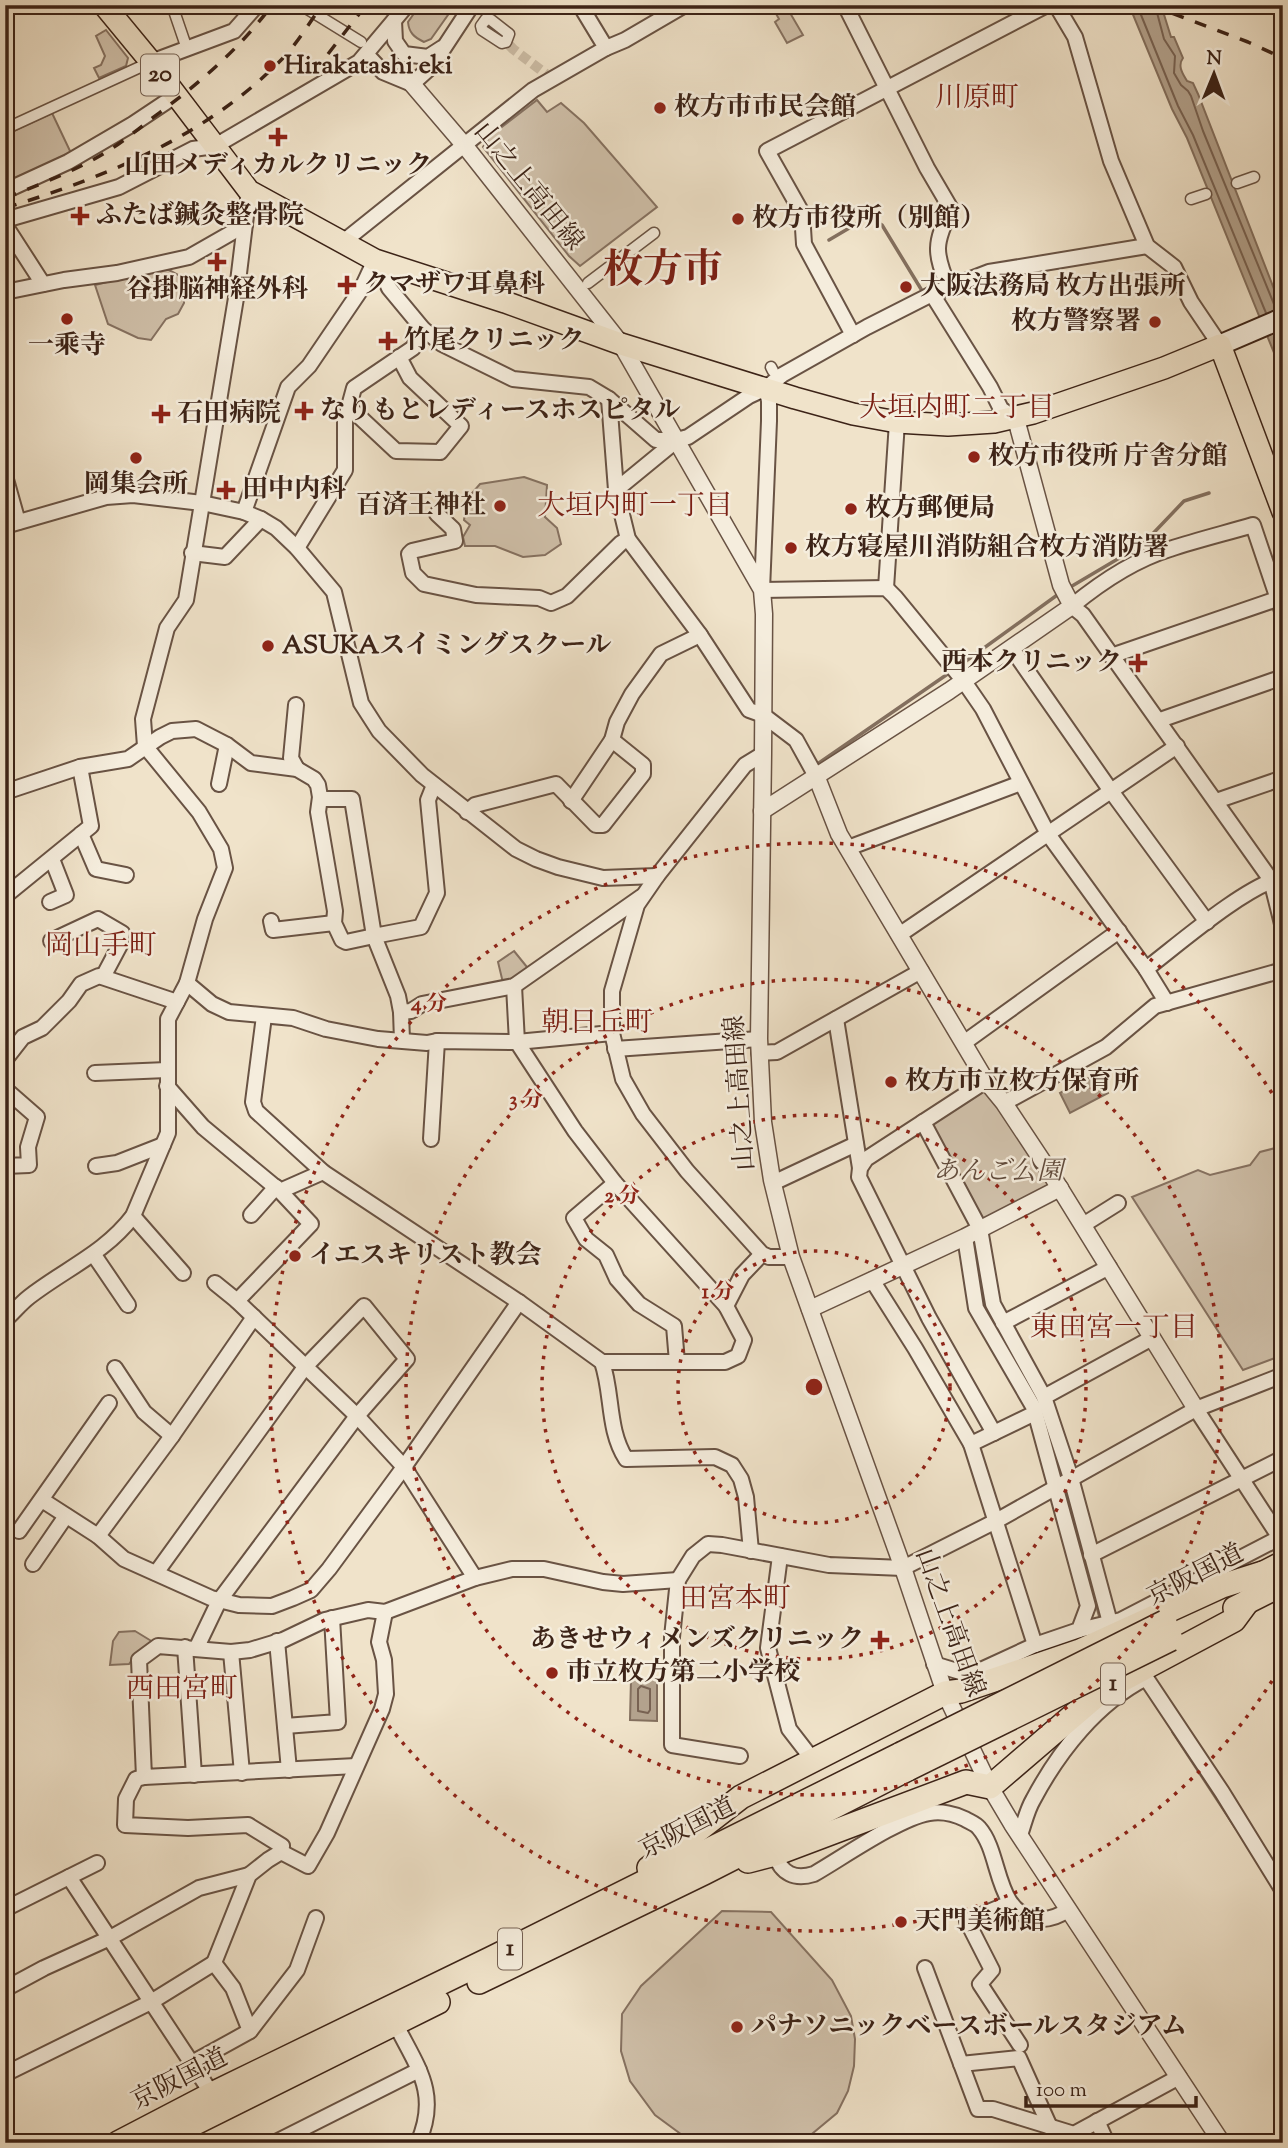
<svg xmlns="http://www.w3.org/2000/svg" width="1288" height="2148" viewBox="0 0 1288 2148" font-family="'Sorts Mill Goudy','Noto Serif JP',serif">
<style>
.green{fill:#d1c2ac;stroke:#867262;stroke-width:2}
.water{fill:#b3a28d;stroke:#836f5e;stroke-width:2}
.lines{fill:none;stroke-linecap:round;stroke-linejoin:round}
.shore{stroke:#786252;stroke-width:2}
.stream{stroke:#836f5e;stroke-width:3.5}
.pedestrian-tunnel{stroke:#ccbda6;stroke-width:10;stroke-dasharray:10 5;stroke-linecap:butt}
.pedestrian-casing{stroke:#695344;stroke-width:13}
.minor-casing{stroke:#695344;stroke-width:18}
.tertiary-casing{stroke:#695344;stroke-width:19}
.secondary-casing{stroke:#3c2317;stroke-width:23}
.primary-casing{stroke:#3c2317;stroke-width:24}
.trunk-casing{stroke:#3c2317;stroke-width:26}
.pedestrian{stroke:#f5eddd;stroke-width:10}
.minor{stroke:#f5eddd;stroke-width:14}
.tertiary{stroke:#f5eddd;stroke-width:16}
.secondary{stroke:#f5eddd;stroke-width:19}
.primary{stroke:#f0e3ca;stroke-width:21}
.trunk{stroke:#f0e3ca;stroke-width:23}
.rail{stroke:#3c2317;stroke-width:3.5;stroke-dasharray:12 12;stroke-linecap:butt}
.trunk-bridge-casing{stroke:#3c2317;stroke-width:26;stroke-linecap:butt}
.trunk-bridge{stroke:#f0e3ca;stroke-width:23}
.ring{fill:none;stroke:#8f2418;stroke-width:3.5;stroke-dasharray:3.5 7}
.poi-dot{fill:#8f2418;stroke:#f5eddd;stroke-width:2.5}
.labels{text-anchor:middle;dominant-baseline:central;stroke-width:5;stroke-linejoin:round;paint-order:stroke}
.shield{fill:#f5eddd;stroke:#746052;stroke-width:2}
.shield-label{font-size:24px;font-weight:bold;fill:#3c2317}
.poi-label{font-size:26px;font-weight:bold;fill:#3c2317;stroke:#f5eddd;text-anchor:start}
.street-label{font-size:26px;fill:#3c2317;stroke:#f5eddd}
.park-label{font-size:26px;font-style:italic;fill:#614b3c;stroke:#f5eddd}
.neighbourhood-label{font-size:28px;fill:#7a1f14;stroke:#f5eddd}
.town-label{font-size:40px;font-weight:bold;fill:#7a1f14;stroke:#f5eddd}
.centre{fill:#8f2418;stroke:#f5eddd;stroke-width:3.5}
.ring-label{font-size:21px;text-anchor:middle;font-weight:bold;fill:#8f2418;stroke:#f5eddd;stroke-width:5;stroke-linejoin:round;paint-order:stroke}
</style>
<rect width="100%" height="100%" fill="#f0e3ca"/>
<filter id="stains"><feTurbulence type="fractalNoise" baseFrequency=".00286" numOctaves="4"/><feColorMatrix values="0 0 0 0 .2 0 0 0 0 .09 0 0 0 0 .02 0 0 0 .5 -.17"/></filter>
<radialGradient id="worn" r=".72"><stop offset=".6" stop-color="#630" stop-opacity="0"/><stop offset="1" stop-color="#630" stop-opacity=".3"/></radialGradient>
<!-- green -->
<g class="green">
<path d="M420,5H455L431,39L424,42C414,37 409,33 408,22Z"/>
<polygon points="786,6 803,35 787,43 775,22 779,19 775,12"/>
<polygon points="106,30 128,58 126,66 99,78 94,68 101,65 105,56 96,36"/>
<polygon points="537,100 547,112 561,103 584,123 657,207 580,266 569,256 483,147 490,136"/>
<polygon points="52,113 71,153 12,181 5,179 5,135"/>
<polygon points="159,269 169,270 180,276 184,289 184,303 178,314 166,319 151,340 138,338 108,324 95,285"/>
<polygon points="524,477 547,485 545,517 557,528 561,544 545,555 523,557 495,546 465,546 463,537 470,525 464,520 467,499 480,484"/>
<polygon points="514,951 531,972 504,987 498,962"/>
<polygon points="985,1087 1053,1186 983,1219 931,1123"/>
<polygon points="1283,1146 1283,1355 1243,1370 1132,1197 1198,1170 1210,1175 1250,1165 1260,1152"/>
<polygon points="135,1631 153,1642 135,1656 129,1664 110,1665 113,1641 119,1632"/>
<polygon points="722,1911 771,1912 832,1980 851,2016 855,2039 854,2066 848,2091 837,2113 801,2143 693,2143 655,2115 630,2081 621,2051 622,2014 641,1986"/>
</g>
<!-- water -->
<g class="water">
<path d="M1129,5H1161L1171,37H1174L1183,58C1177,66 1183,74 1187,81L1193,83L1198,94L1283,312V375L1187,138L1172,109Z"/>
<polygon points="1098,1073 1108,1093 1070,1113 1060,1093"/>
<polygon points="631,1679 657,1679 657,1721 630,1720"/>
</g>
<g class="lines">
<!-- shore -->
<g class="shore">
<polyline points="1137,5 1178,106 1193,135 1266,313"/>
<polyline points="1155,5 1164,39 1175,56 1174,73 1181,85 1188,91 1191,96 1203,131 1276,309"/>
<polygon points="641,1686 650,1689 650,1710 648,1713 638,1711 638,1689"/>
</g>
<!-- stream -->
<g class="stream">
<polyline points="829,240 868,217 882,225 921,289"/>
<polyline points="1067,589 1143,544 1184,501 1209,493"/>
<polyline points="959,666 1060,593"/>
<polyline points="816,765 952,671"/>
<polyline points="974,1238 985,1304 1037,1400"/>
<polyline points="1048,1434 1063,1480"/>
<polyline points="1065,1488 1101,1621"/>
<polyline points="1173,1732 1236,1828"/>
<polyline points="1277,1894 1283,1904"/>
</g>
<!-- pedestrian-tunnel -->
<polyline class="pedestrian-tunnel" points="499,34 513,49 546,74"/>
<defs>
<g id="pedestrian">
<polyline points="172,5 187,49"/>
<polyline points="301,5 361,42"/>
<polygon points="486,19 491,20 509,34 506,42 502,43 482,30 481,26"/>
<polyline points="5,129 151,62"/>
<polyline points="1237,183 1254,177"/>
<polyline points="1191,199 1206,194"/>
<polyline points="588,283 654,233"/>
<polyline points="771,367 773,371"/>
</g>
<g id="minor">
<path d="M845,5L927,168L951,209C934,244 934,252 949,288"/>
<polyline points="1056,5 1075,37 1111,161 1147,246 1174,267 1191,302 1220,345"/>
<polyline points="394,21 395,41 404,54 428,57 442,48"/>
<polyline points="606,48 625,40 685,5"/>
<polyline points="367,55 383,72 412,84 432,66 472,5"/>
<polyline points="151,62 234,31 257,5"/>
<polyline points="5,191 68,162 133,124 175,96"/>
<polyline points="5,220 119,187 193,149 215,146 359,62 407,5"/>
<polyline points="5,225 43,284"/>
<polyline points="343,242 533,90 606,48 580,5"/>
<polyline points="1147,246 989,272 932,294 867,327 782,375 766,388 769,401 769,421 762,590 886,588 895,597 963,680 983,709 1048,834 1146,969 1167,1003"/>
<polyline points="377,261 389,288 423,329 442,344 513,379 589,387 609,399 656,440 677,440 688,437 749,396 766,388"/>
<polyline points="5,292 64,280 117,273 189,257 245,225"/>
<polyline points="932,294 990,387 1001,409 1016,419"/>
<polyline points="853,335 804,244 802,213 767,151 1047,5"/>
<polyline points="609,399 616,490 628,539 700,635 749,710 763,715 796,740 817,778"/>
<polyline points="349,407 396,451 440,452 461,426 410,378 399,357"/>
<polyline points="5,476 18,522"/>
<polyline points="616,490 677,440"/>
<polyline points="244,512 288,387 309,366 362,288 375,260"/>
<polyline points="437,514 453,529 455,541 412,551 409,554 413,573 424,584 476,595 539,598 551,603 567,596 621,543 628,539"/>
<polyline points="5,526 106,497 133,495 202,503 244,512 261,519 276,528 297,548 334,592 361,703 379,731 422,775 516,849 536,859 558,867 603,878 657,876"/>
<polyline points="297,548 345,470 345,421 354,388 413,348 423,329"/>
<polyline points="192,553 225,557 261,519"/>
<polyline points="886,588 897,422"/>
<path d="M1283,614L1253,525C1226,533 1197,540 1170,549C1134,560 1100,583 1072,606L1083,615L1271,880L1283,928"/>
<polyline points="1012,649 1111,791 1207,922"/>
<polyline points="1111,656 1277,599"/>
<polyline points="296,705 291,758 297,769"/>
<polyline points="1160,720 1283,677"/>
<polyline points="219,784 227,745"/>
<polyline points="5,792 80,767 128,759 160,737 172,731 196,729 227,745 251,763 297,769 314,779 318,785 320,797 318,812 335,911 334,923 342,940 346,942 374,936 398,996 401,1012 402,1040"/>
<polyline points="320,797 325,799 352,799 374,936 421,927 437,893 428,800 434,785"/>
<polyline points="571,801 612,740 617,722 632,694 661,654 700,635"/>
<polyline points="1216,801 1283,778"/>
<polyline points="467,812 475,805 556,784 596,825 603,825 643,774 643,765 612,740"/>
<polyline points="81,834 96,869 126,875"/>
<polyline points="848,848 1021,783"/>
<polyline points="5,896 91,826 80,767"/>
<polyline points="50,902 66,895 52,859"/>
<polyline points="271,921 273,930 334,923"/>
<polyline points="899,935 1177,746"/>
<polyline points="51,941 98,919 122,933 120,945 103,977"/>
<path d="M1146,969C1180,943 1244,887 1283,877"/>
<polyline points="187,983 212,1004 229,1012 293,1018 326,1029 378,1039 427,1043 437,1041 517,1042 612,1033 612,991 637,905 657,876 745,765 763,754"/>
<polyline points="514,986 517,1042 575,1131 615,1183 726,1306 744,1340 738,1356 725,1362 602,1362"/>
<polyline points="401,1012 411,1011 422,1004 514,986 641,897"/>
<path d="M264,1016L253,1102L256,1111L323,1172L519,1302L602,1362C613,1394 607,1429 626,1459L715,1457L732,1465L741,1479L746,1497L751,1551"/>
<polyline points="836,1019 860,1168"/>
<polyline points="612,1033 623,1079 643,1114 687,1171 762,1254 769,1257 791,1257"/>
<polyline points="965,1042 1119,931"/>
<polyline points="615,1049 759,1039"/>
<polyline points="759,1053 777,1052 921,971"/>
<polyline points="5,1060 23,1037 42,1028 69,1001 81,984 99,976 177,1002"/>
<polyline points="95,1073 167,1070"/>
<polyline points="986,1081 866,1159 860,1168 859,1177 929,1318 994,1433"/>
<polyline points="167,1086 203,1127 280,1191 323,1172"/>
<polyline points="5,1089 37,1117 28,1147 29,1165 5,1166"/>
<polyline points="1004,1103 1106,1047 1155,1006 1283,970"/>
<polyline points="923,1122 980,1229 993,1304 1044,1397 1071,1478 1112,1630"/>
<polyline points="431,1139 437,1041"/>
<polyline points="96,1166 117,1163 163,1145"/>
<polyline points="615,1183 574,1218 586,1239 606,1255 617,1279 639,1304 674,1326 677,1362"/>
<polyline points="773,1183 856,1144"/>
<polyline points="251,1215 276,1187"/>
<polyline points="133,1216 183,1273"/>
<polyline points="1083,1225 1118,1203"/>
<polyline points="94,1255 128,1305"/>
<polyline points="872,1280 915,1348 971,1444 1035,1645"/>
<polyline points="215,1283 236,1300 357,1416 404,1467 475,1578"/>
<polyline points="237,1301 311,1224 280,1191"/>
<polyline points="726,1306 742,1275 762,1254"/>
<path d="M5,1320C13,1313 20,1304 29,1297C65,1269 105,1253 133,1216L168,1133V1019L187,983L205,919L225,868L221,849L199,812L145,746L143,719L167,628L186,600L236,298L249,191"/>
<polyline points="1003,1323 1109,1267"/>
<polyline points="115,1368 144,1412 172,1436"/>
<polyline points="1044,1397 1152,1338"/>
<polyline points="1196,1409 1280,1538"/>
<polyline points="971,1444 1035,1413"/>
<polyline points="42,1500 98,1536 124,1559 211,1598 239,1605 272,1606 293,1598 311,1590 329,1569 404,1467 519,1302"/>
<polyline points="19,1531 109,1403"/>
<polyline points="98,1536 172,1436 254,1317"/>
<polyline points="1091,1555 1283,1458"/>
<polyline points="780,1556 768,1648 789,1729 813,1760"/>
<polyline points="33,1564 66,1516"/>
<polyline points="156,1573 305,1367 364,1306 407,1359 357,1416 219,1601 196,1649"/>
<polyline points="1079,1630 1121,1620 1283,1536"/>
<polyline points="277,1641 289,1770"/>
<polyline points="185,1647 194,1775"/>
<polyline points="231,1652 242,1773"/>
<polyline points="934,1664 970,1675 1035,1645 1079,1630 1088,1606 1034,1408 976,1308 965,1237"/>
<polyline points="285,1726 338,1722 332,1618"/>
<polyline points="740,1756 672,1745 672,1637 678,1580 693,1556 708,1544 722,1545 829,1565 903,1568 996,1521 1196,1409 1283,1375"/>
<polyline points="356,1766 144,1777 139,1660 158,1646 231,1652 250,1650 283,1640 325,1620 368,1610 385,1612 475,1578 512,1569 544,1569 603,1582 623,1584 678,1580"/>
<polyline points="144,1777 136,1779 126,1799 125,1825 188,1828 248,1825 282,1846 281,1852"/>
<path d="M1020,1835C1024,1824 1027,1810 1033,1800C1059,1751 1097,1703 1146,1678L1222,1792L1283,1891"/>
<path d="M775,1854C781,1874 795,1880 814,1874C842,1858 899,1818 929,1813C941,1811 955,1814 965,1819C970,1822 976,1824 979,1828C1002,1854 994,1913 1037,1919C1049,1920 1058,1917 1067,1910"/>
<polyline points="69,1877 212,2094"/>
<polyline points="1010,1903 967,1921 992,1970 980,1984 1020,2045"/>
<polyline points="5,1909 97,1863"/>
<polyline points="925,1968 978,2109 993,2109 1074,2134 1179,2077"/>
<polyline points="5,1989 44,1968 110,1938 199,1888 249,1875"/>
<path d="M395,2023C417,2067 440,2093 418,2143"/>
<polyline points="250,2031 233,1988 214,1963 249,1875 268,1860 281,1852 308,1866 327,1833 382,1709 386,1694 384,1660 379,1642 385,1612"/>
<polyline points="192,2063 250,2031 297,1970 316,1918"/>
<polyline points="961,2064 1019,2058 1050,2127"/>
<polyline points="5,2074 151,2002 214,1963"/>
<polyline points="1097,2121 1107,2143"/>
<polyline points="274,2143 419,2070"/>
</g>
<g id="tertiary">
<polyline points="412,84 465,146 621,344 762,590 764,614 763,754 759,1039 763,1122 772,1180 791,1257 903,1568 945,1693 990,1787 1012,1824 1222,2143"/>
<polyline points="817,778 839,834 986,1081 1004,1103 1051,1174 1196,1409"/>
<polyline points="762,811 949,691 1072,606 1061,585 1016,419"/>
<polyline points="810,1309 965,1237 1060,1188"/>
</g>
<polyline id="secondary" points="1220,345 1283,318"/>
<polyline id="primary" points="104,5 151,62 249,191 375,260 505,302 621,344 795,398 853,414 897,422 948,425 994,422 1033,413 1164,368 1220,345 1283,512"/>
<g id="trunk">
<polyline points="1250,1580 1283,1563"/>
<polyline points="1235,1608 1283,1584"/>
<polyline points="748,1861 775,1854 966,1782 990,1787 1103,1690 1234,1620 1248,1601"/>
<polyline points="649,1868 741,1797 945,1693 961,1691 1080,1651 1222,1586 1263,1573"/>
<polyline points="479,1982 704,1873 908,1769"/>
<polyline points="118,2143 212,2094 492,1958 901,1754"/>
<polyline points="155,2143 438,2002"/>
</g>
</defs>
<!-- pedestrian casing -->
<use href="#pedestrian" class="pedestrian-casing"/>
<!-- minor casing -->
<use href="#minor" class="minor-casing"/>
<!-- tertiary casing -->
<use href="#tertiary" class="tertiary-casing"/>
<!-- secondary casing -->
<use href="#secondary" class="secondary-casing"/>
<!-- primary casing -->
<use href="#primary" class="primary-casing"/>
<!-- trunk casing -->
<use href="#trunk" class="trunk-casing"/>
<!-- pedestrian -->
<use href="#pedestrian" class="pedestrian"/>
<!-- minor -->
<use href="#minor" class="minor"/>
<!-- tertiary -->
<use href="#tertiary" class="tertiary"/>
<!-- secondary -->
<use href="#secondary" class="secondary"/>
<!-- primary -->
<use href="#primary" class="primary"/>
<!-- trunk -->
<use href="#trunk" class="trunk"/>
<!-- rail -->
<g class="rail">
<polyline points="1150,5 1248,42 1283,58"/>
<polyline points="328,54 366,5"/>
<path d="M5,198C38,185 73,172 103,154C120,144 136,131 151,119C196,86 239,50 272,5"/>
<path d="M5,208C108,176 208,136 284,57C298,42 310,22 322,5"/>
</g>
<defs>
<g id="trunk-bridge">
<polyline points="901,1754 1165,1622"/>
<polyline points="908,1769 1171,1639"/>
</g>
</defs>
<!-- trunk-bridge casing -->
<use href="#trunk-bridge" class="trunk-bridge-casing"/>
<!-- trunk-bridge -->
<use href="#trunk-bridge" class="trunk-bridge"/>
</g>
<!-- distance rings -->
<g class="ring">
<circle cx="814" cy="1387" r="136"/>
<circle cx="814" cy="1387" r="272"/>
<circle cx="814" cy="1387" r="408"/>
<path d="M1283 1663A544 544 0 1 1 1283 1111"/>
</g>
<!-- markers -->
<g class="poi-dot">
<circle cx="270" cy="66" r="7"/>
<circle cx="660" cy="108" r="7"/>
<path d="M274.5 126.5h7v7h7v7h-7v7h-7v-7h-7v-7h7z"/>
<path d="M76.5 205.5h7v7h7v7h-7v7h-7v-7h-7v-7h7z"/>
<circle cx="738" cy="219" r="7"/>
<path d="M213.5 251.5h7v7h7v7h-7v7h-7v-7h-7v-7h7z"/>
<path d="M343.5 274.5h7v7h7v7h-7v7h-7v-7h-7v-7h7z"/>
<circle cx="906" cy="287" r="7"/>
<circle cx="67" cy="319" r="7"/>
<circle cx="1155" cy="322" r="7"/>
<path d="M384.5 330.5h7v7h7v7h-7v7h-7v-7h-7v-7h7z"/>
<path d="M300.5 400.5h7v7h7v7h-7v7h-7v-7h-7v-7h7z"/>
<path d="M157.5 403.5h7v7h7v7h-7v7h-7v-7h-7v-7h7z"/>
<circle cx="974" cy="457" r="7"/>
<circle cx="136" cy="458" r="7"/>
<path d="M222.5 479.5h7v7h7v7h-7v7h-7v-7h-7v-7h7z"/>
<circle cx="500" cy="506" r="7"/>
<circle cx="851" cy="509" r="7"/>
<circle cx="791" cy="548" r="7"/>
<circle cx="268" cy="646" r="7"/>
<path d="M1134.5 652.5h7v7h7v7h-7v7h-7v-7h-7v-7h7z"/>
<circle cx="891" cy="1082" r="7"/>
<circle cx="295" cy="1256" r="7"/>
<path d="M876.5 1629.5h7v7h7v7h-7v7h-7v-7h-7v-7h7z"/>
<circle cx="552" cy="1673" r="7"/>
<circle cx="901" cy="1922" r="7"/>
<circle cx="737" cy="2027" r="7"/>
</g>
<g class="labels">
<!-- shield labels -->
<g class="shield">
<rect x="141" y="54.5" width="38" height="41" rx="5"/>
<rect x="1101" y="1663.5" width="24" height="41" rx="5"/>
<rect x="498" y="1928.5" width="24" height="41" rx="5"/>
</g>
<g class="shield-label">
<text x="160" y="75">20</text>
<text x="1113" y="1684">1</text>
<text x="510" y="1949">1</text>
</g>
<!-- poi labels -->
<g class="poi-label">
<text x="284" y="66">Hirakatashi eki</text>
<text x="674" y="108">枚方市市民会館</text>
<text x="278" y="166" text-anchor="middle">山田メディカルクリニック</text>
<text x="96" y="216">ふたば鍼灸整骨院</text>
<text x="752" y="219">枚方市役所（別館）</text>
<text x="363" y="285">クマザワ耳鼻科</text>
<text x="920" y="287">大阪法務局 枚方出張所</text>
<text x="217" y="290" text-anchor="middle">谷掛脳神経外科</text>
<text x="1141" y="322" text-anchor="end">枚方警察署</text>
<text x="404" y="341">竹尾クリニック</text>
<text x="67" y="346" text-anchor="middle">一乘寺</text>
<text x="320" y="411">なりもとレディースホスピタル</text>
<text x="177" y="414">石田病院</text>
<text x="988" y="457">枚方市役所 庁舎分館</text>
<text x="136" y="485" text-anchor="middle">岡集会所</text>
<text x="242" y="490">田中内科</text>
<text x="486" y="506" text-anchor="end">百済王神社</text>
<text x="865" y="509">枚方郵便局</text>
<text x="805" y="548">枚方寝屋川消防組合枚方消防署</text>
<text x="282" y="646">ASUKAスイミングスクール</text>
<text x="1122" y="663" text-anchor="end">西本クリニック</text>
<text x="905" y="1082">枚方市立枚方保育所</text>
<text x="309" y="1256">イエスキリスト教会</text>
<text x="864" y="1640" text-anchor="end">あきせウィメンズクリニック</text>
<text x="566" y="1673">市立枚方第二小学校</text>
<text x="915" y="1922">天門美術館</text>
<text x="751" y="2027">パナソニックベースボールスタジアム</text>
</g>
<!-- street labels -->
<g class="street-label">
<text transform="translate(528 187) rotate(51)">山之上高田線</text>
<text transform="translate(741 1093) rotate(-94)">山之上高田線</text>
<text transform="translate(1196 1576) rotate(-27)">京阪国道</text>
<text transform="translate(949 1623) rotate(70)">山之上高田線</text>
<text transform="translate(688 1829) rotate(-27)">京阪国道</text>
<text transform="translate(180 2080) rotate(-27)">京阪国道</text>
</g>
<!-- park labels -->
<g class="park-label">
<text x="998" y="1172">あんご公園</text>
</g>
<!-- neighbourhood labels -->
<g class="neighbourhood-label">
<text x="977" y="99">川原町</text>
<text x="957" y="409">大垣内町二丁目</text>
<text x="635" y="507">大垣内町一丁目</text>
<text x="101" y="947">岡山手町</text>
<text x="597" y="1024">朝日丘町</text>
<text x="1114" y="1329">東田宮一丁目</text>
<text x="735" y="1600">田宮本町</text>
<text x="182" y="1690">西田宮町</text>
</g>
<!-- town labels -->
<g class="town-label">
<text x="663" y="272">枚方市</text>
</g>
</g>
<circle cx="814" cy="1387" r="10" class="centre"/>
<g class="ring-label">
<text x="429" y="1010">4 分</text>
<text x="526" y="1106">3 分</text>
<text x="622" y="1202">2 分</text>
<text x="718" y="1298">1 分</text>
</g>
<!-- margin -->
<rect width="1288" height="2148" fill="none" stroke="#f0e3ca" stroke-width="28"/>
<rect x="7" y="7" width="1274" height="2134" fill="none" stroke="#3c2317" stroke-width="3.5"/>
<rect x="14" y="14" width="1260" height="2120" fill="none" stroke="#3c2317" stroke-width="2"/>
<!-- north arrow -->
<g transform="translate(1214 74) rotate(1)" stroke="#f5eddd" stroke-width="5" paint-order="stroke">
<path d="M0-5L12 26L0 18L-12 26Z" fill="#3c2317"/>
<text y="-10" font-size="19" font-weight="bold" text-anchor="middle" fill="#3c2317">N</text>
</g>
<!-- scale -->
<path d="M1026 2096v10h170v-10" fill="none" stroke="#3c2317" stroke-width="3.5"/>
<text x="1036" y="2096" font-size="21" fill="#3c2317" stroke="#f5eddd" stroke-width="5" paint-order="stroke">100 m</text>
<rect width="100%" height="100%" filter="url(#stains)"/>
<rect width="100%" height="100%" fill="url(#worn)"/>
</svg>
